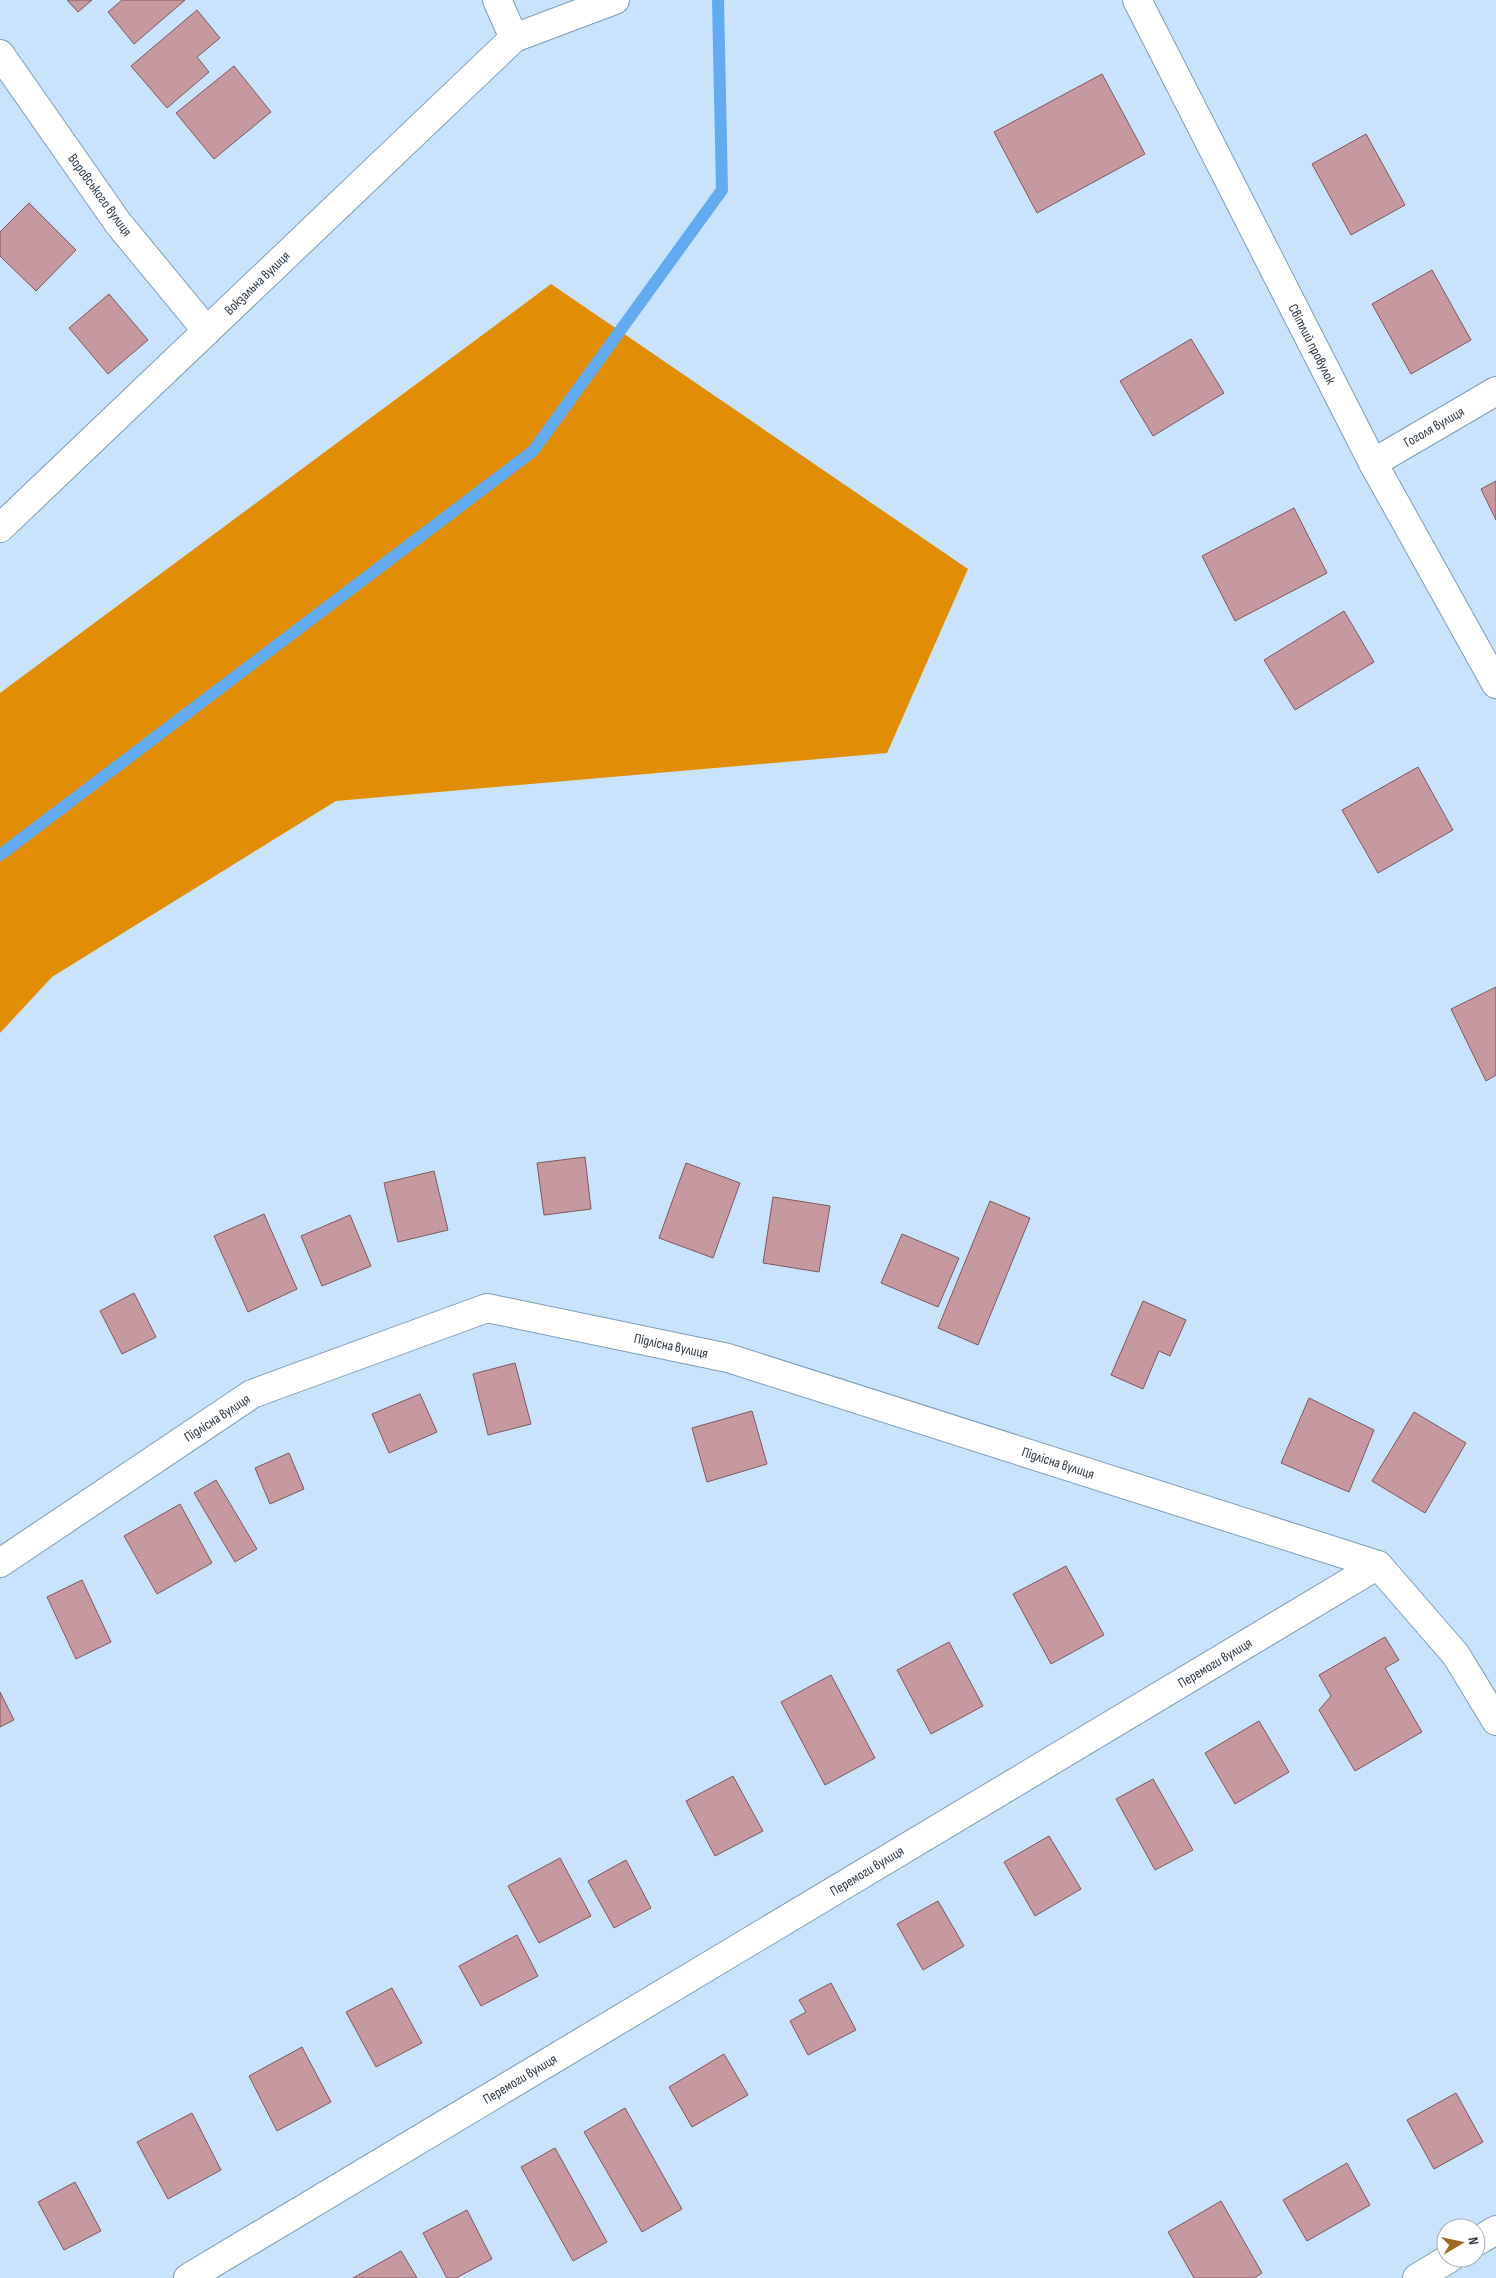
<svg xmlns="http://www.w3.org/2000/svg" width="1496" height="2278" viewBox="0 0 1496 2278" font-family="'Sofia Sans Condensed',sans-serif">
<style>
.forest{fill:#e28e04}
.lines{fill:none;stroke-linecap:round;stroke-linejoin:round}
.stream{stroke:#62abf0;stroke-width:12}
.building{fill:#c699a0;stroke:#7e565c}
.minor-casing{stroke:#7e9cb9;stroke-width:30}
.minor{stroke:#fff;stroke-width:28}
.labels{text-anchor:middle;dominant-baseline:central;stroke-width:4;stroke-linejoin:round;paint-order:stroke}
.street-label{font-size:14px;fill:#2b3844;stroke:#fff}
</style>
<rect width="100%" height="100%" fill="#cae3fc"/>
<!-- forest -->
<polygon class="forest" points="551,284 968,569 887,753 336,801 52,977 0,1033 0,693"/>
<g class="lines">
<!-- stream -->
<polyline class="stream" points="0,855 533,451 722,190 718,0"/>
</g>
<!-- building -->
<g class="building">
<polygon points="67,0 92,0 78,12"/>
<polygon points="122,0 185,0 134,44 108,12"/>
<polygon points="197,10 220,38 197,57 209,72 167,108 131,66"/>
<polygon points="234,66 271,112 214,159 176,113"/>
<polygon points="1102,74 1145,154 1037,213 994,132"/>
<polygon points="1366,134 1405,205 1351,235 1312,164"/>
<polygon points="29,203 76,250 36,291 0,256 0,232"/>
<polygon points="1432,270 1471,340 1411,374 1372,304"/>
<polygon points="109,294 148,340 108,374 69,328"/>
<polygon points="1191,339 1224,393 1153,436 1120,381"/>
<polygon points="1496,481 1496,520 1481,489"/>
<polygon points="1294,508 1327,573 1235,621 1202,556"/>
<polygon points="1344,611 1374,662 1295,710 1264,660"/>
<polygon points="1418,767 1453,830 1378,873 1342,810"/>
<polygon points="1496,987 1496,1075 1486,1081 1451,1009"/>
<polygon points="585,1157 591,1209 544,1215 537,1163"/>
<polygon points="686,1163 740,1183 713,1258 659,1238"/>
<polygon points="434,1171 448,1230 398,1242 384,1183"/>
<polygon points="773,1197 830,1206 819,1272 763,1263"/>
<polygon points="990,1201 1030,1218 978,1345 938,1328"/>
<polygon points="264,1214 297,1289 248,1312 214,1236"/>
<polygon points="350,1215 371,1266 322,1286 301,1236"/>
<polygon points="902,1234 959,1258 938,1307 881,1283"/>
<polygon points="134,1293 156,1337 122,1354 100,1311"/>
<polygon points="1143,1301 1186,1320 1170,1356 1159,1351 1143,1389 1111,1375"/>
<polygon points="515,1363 531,1424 488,1435 473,1374"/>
<polygon points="420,1394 437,1432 389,1453 372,1414"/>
<polygon points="1309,1398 1374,1430 1349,1492 1281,1463"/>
<polygon points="752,1411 767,1464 707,1482 692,1428"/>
<polygon points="1414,1412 1466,1443 1425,1513 1372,1481"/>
<polygon points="289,1453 304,1489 270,1504 255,1468"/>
<polygon points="216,1480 257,1549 235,1562 194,1493"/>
<polygon points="180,1504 212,1563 157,1594 124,1536"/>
<polygon points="1066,1566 1104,1635 1051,1664 1013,1594"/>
<polygon points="82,1580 111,1642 76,1659 47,1597"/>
<polygon points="1385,1637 1399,1660 1385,1668 1422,1732 1355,1771 1319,1710 1331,1696 1319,1675"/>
<polygon points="949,1642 983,1706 931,1734 897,1670"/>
<polygon points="831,1675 875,1758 825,1785 781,1702"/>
<polygon points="0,1692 14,1720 0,1727"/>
<polygon points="1259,1721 1289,1772 1235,1804 1205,1753"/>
<polygon points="733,1776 763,1831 715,1856 686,1801"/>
<polygon points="1153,1779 1193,1850 1155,1870 1116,1799"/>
<polygon points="1049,1836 1081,1889 1035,1916 1004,1862"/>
<polygon points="560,1858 591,1916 539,1943 508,1886"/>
<polygon points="626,1860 651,1908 614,1928 588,1881"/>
<polygon points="938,1901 964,1946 923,1970 897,1924"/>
<polygon points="517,1935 538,1976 481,2006 459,1966"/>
<polygon points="831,1983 856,2030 808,2055 790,2021 806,2012 799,2000"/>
<polygon points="392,1988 422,2043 376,2067 346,2012"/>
<polygon points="302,2047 331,2102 277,2131 249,2076"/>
<polygon points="724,2054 748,2095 692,2127 669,2087"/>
<polygon points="1456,2093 1483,2142 1434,2169 1407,2120"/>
<polygon points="625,2108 682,2209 642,2232 584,2132"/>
<polygon points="192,2113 221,2170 168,2199 137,2142"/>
<polygon points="555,2148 607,2242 573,2261 521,2167"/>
<polygon points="1347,2163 1370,2205 1307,2241 1283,2200"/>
<polygon points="75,2182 101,2231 64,2250 38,2202"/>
<polygon points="1221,2201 1262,2273 1254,2278 1194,2278 1168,2232"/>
<polygon points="467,2210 492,2259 456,2278 447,2278 423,2233"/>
<polygon points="401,2251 417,2278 353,2278"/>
</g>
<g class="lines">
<defs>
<g id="minor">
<polyline points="497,0 514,38"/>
<polyline points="1137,0 1373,463 1496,684"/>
<polyline points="0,54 118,223 207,331"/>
<polyline points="1373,463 1496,391"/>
<polyline points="0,528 514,38 615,0"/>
<polyline points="0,1563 252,1394 487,1308 728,1358 1378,1565"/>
<polyline points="1476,2242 1496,2230"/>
<polyline points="188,2278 1378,1565 1456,1655 1496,1721"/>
<polyline points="1417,2278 1450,2258"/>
</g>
</defs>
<!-- minor casing -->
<use href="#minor" class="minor-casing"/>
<!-- minor -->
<use href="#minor" class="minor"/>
</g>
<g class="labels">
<!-- street labels -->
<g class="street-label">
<text transform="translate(100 195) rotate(54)">Воровського вулиця</text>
<text transform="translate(257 283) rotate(-44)">Вокзальна вулиця</text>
<text transform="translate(1312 344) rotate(63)">Світлий провулок</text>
<text transform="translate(1434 427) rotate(-30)">Гоголя вулиця</text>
<text transform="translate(671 1346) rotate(12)">Підлісна вулиця</text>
<text transform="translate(217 1418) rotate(-33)">Підлісна вулиця</text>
<text transform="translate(1058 1463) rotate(18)">Підлісна вулиця</text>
<text transform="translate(1215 1663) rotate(-31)">Перемоги вулиця</text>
<text transform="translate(867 1871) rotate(-31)">Перемоги вулиця</text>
<text transform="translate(520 2079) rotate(-31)">Перемоги вулиця</text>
</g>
</g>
<!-- north arrow -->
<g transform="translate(1461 2243) rotate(81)"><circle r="24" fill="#ffffff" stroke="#aaafb4"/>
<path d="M0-4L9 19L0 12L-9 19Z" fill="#9f6923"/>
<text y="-8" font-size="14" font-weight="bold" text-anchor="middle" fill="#2b3844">N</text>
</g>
</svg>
